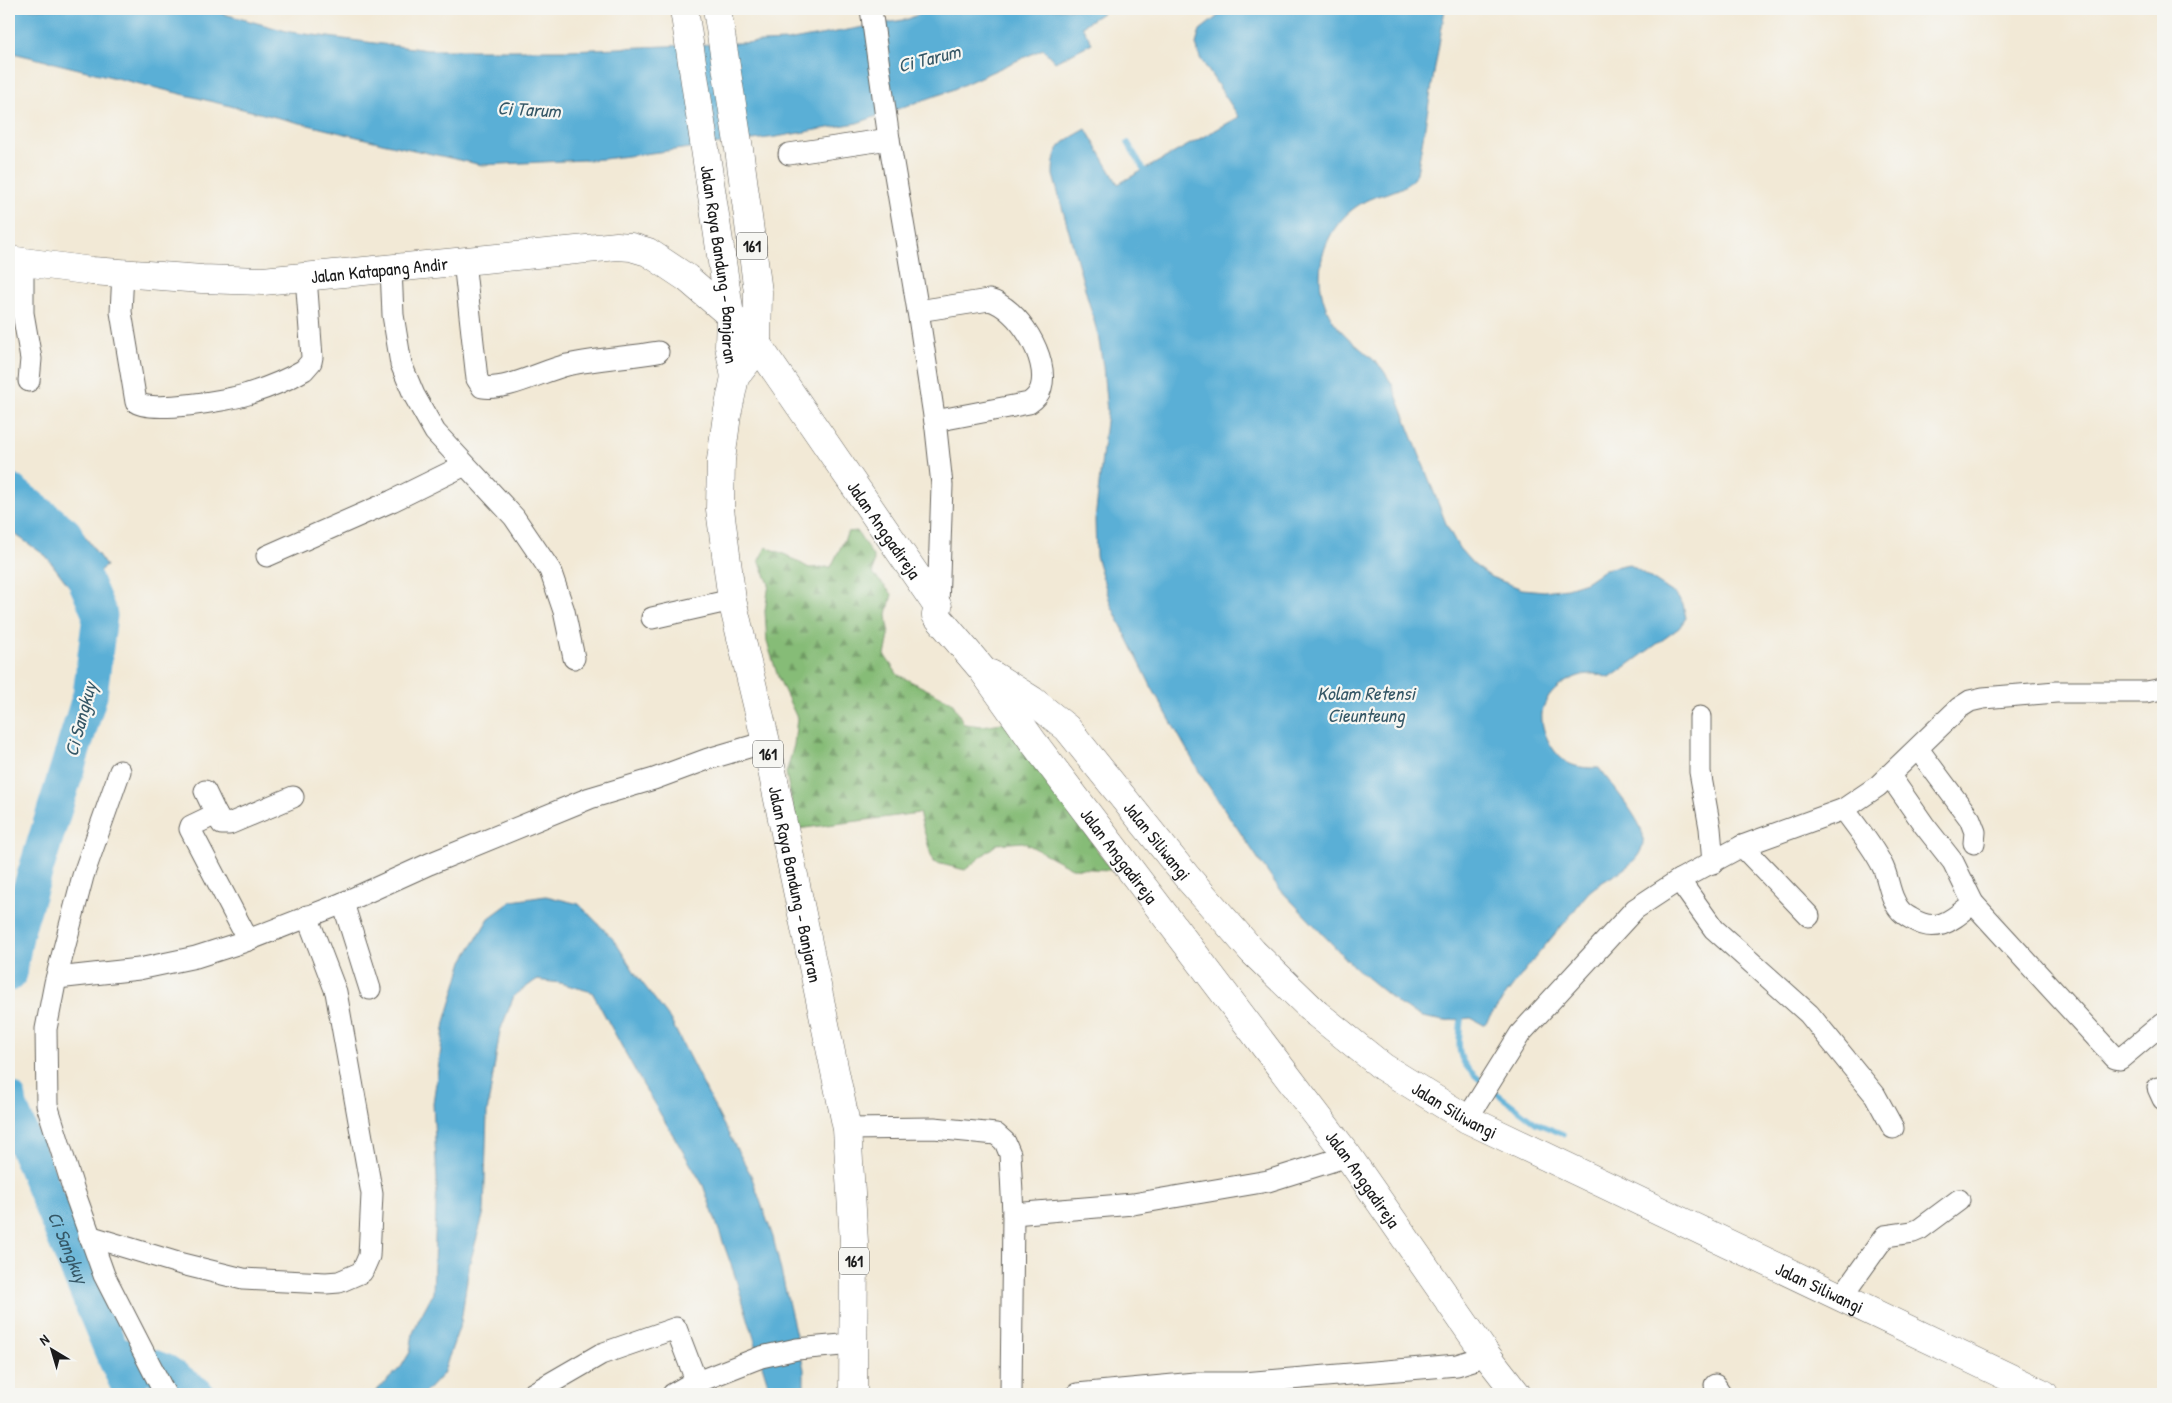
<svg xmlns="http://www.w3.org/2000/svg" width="2172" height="1403" viewBox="0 0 2172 1403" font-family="'Patrick Hand',sans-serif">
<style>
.forest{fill:url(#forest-firs);stroke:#516c4a}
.water{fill:#5aafd6;stroke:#3b6679}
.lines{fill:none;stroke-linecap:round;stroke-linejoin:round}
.stream{stroke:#5aafd6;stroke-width:5.5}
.river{stroke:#5aafd6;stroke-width:35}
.street-casing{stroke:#67645d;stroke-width:23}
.secondary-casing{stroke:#67645d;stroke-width:29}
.primary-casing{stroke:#67645d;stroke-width:29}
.street{stroke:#fff;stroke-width:21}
.secondary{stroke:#fff;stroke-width:28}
.primary{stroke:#fff;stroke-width:28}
.labels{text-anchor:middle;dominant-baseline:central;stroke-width:4.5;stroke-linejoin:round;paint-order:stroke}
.shield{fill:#f6f6f2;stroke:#5d5d5c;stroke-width:1}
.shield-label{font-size:16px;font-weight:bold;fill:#1c1c1c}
.street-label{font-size:18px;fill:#1c1c1c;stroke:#f6f6f2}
.water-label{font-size:19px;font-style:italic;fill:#355766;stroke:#f6f6f2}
</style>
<defs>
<pattern id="forest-firs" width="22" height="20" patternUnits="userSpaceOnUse" patternTransform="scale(1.25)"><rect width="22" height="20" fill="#86bc77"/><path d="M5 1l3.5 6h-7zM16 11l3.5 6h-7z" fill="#6d9861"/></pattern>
</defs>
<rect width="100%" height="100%" fill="#f6f6f2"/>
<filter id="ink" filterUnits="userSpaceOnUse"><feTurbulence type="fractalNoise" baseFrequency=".02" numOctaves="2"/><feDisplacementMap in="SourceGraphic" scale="10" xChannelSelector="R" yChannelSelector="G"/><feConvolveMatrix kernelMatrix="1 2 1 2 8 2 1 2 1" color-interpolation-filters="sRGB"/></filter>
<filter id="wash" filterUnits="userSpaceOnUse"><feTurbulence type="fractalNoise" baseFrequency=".0096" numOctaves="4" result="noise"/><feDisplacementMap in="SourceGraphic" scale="20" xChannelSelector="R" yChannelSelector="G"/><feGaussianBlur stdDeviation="1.12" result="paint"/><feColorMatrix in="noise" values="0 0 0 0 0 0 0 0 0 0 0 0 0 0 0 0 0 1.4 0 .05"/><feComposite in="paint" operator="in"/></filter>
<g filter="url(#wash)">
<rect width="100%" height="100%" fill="#f2e9d6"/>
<!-- forest -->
<polygon class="forest" points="857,531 874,558 873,574 892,594 887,614 889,635 885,656 898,675 952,702 964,724 982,726 1009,722 1111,870 1072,868 1023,842 997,844 965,870 933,862 919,813 797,829 786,773 794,745 797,718 778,677 767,642 765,611 769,584 759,560 766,547 786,555 809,568 831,567 848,532"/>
<!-- water -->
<g class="water">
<polygon points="9,9 206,9 290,32 428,50 570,50 787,41 908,19 931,9 1108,9 1082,26 1092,43 1055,62 1043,49 947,92 857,123 776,137 604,159 482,165 382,143 9,52"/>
<path d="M1227,9H1445L1417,173C1406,194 1381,191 1362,203C1321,227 1307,282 1334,322C1346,339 1365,351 1379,365C1384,370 1388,378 1392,384L1447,526L1459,548L1473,564L1491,577L1522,589L1544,591L1567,588L1586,582L1605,569L1629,564L1675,594L1683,604L1686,618L1679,628L1610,678C1605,677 1600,674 1595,674C1574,672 1545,691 1542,713C1540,730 1553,755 1568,763C1578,768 1588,768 1599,768C1610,783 1640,818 1643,835C1647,866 1606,875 1588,893C1581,901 1574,911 1567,920C1537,954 1510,989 1484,1025L1471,1018L1443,1021L1422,1017L1400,1005L1353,966L1276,885L1201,775L1152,688L1111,605L1096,556L1095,520L1107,412L1103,366L1098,335L1053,175C1053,145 1062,143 1086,129L1118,184L1239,117L1200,58L1196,44L1200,30Z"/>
<polygon points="9,475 51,502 80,529 106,566 72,590 46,556 9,530"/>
<polygon points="546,896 579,904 614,940 637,976 670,1019 721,1120 751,1175 773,1237 804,1369 804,1394 771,1394 735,1276 703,1185 643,1085 592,992 560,983 536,980 514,996 500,1031 487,1113 484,1212 469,1266 461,1322 443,1374 424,1394 373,1394 401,1367 410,1352 413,1333 418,1321 433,1293 437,1180 433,1103 445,1022 463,961 489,918 512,901"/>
</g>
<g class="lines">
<!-- stream -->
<g class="stream">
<polyline points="1128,143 1144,170"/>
<path d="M1461,1019C1458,1052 1455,1061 1484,1083"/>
<polyline points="1491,1089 1536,1123 1563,1134"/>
</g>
<!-- river -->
<g class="river">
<polyline points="9,490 65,534 100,615 90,695 17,931 9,974"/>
<path id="s1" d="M9,1099L10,1107L112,1352L132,1394"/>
<polyline points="120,1355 166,1372 197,1394"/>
</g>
</g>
</g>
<g filter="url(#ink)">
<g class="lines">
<defs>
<g id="street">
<polyline points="871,9 889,139 918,311 936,429 942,485 938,607"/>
<polyline points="789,154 889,139"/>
<polyline points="23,261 23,313 31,359 29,381"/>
<path d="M464,261L477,379L482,387C507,391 542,371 567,365C595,359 629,357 658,352"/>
<polyline points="391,268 393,315 401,364 414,395 435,432 514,517 550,570 564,611 574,658"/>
<path d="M123,273L121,312L136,402C147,414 231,400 248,394C267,388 287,380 304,370L311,362L312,357L306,277"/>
<path d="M918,311L989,300C1018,307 1050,359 1041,388C1039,395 1035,399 1029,403L935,421"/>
<polyline points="267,556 392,501 465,465"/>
<polyline points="652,618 732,600"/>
<polyline points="1700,717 1700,772 1710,828 1713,863"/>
<polyline points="1918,749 1970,819 1975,832 1974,843"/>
<polyline points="120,771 83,876 55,983 46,1029 47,1105 75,1194 104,1275 165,1394"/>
<polyline points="1890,776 1924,825 1953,862 1973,903 2115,1058 2120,1059 2163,1023"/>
<polyline points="205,791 216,814"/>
<path d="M1844,809C1857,828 1873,846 1883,867C1888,878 1889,890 1894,900C1898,910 1903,914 1912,919C1938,935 1953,919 1973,903"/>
<polyline points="1742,846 1809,916"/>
<polyline points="1679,880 1714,929 1809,1014 1875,1095 1893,1128"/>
<polyline points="343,903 370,989"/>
<polyline points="248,940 190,829 191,826 216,814 222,824 229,824 293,797"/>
<polyline points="57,978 139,969 196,957 243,942 343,903 429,864 590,798 654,779 708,759 766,742"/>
<polyline points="2158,1088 2163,1099"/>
<polyline points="1467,1119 1520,1034 1635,909 1679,880 1742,846 1844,809 1878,786 1959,708 1970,701 1983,698 2056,692 2146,692 2163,689"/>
<polyline points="847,1129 934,1128 996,1134 1005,1142 1010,1154 1013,1214 1011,1394"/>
<polyline points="1013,1214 1133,1204 1268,1181 1348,1156"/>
<polyline points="89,1236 178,1263 243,1279 326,1283 339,1282 362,1272 369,1256 372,1194 336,992 307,916"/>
<polyline points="1840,1299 1885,1236 1913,1232 1920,1229 1959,1200"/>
<polyline points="1715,1385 1721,1394"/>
<polyline points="532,1394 601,1354 676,1328 697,1383"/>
<polyline points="673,1394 687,1386 761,1357 797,1349 853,1344"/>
<polyline points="1077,1394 1195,1383 1244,1383 1457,1365 1473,1360 1485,1353"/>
</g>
<g id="secondary">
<path id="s2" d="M9,260L92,271L202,279L263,281L617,246L631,247L648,252L687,278L730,315L757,344L938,607L936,615L981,668L1034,743L1348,1156L1485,1353L1517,1394"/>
<path id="s3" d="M991,674L1032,700L1067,728L1187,877L1253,952L1317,1014L1383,1067L1467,1119L2044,1394"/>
</g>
<g id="primary">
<path id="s4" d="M684,9L730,315L729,346L735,377"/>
<path id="s5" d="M717,9L739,149L758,292L757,344L747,362L735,377L727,415L721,460L720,509L732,600L766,742L847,1129L854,1242L853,1394"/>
</g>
</defs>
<!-- street casing -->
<use href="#street" class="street-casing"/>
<!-- secondary casing -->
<use href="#secondary" class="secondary-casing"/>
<!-- primary casing -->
<use href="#primary" class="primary-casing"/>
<!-- street -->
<use href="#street" class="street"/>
<!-- secondary -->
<use href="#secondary" class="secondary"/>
<!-- primary -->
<use href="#primary" class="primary"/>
</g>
</g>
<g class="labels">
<!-- shield labels -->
<g class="shield">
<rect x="737" y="232.5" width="30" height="27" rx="4"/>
<rect x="753" y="740.5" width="30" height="27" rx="4"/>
<rect x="839" y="1247.5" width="30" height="27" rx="4"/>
</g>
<g class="shield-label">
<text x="752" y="246">161</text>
<text x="768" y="754">161</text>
<text x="854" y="1261">161</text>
</g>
<!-- street labels -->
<g class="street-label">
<text stroke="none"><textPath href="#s4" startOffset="258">Jalan Raya Bandung - Banjaran</textPath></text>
<text stroke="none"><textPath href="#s2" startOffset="372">Jalan Katapang Andir</textPath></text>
<text stroke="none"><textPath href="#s2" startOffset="1011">Jalan Anggadireja</textPath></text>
<text stroke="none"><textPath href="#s3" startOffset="238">Jalan Siliwangi</textPath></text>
<text stroke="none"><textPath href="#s2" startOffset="1416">Jalan Anggadireja</textPath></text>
<text stroke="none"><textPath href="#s5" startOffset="894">Jalan Raya Bandung - Banjaran</textPath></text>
<text stroke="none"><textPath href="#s3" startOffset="642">Jalan Siliwangi</textPath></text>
<text stroke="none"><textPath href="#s2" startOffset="1821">Jalan Anggadireja</textPath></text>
<text stroke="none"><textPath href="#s3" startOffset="1048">Jalan Siliwangi</textPath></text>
</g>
<!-- water labels -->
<g class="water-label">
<text transform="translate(929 58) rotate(-14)">Ci Tarum</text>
<text transform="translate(529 109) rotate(3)">Ci Tarum</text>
<text x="1366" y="693">Kolam Retensi<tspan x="1366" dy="22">Cieunteung</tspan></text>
<text transform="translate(80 719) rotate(-75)">Ci Sangkuy</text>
<text stroke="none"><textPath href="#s1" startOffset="160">Ci Sangkuy</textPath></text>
</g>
</g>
<!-- margin -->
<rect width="2172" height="1403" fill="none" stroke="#f6f6f2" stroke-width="30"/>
<!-- north arrow -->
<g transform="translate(52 1350) rotate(322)" stroke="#f6f6f2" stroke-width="4" paint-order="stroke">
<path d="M0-4L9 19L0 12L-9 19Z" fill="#1c1c1c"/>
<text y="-8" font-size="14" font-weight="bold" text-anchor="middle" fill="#1c1c1c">N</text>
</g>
</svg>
